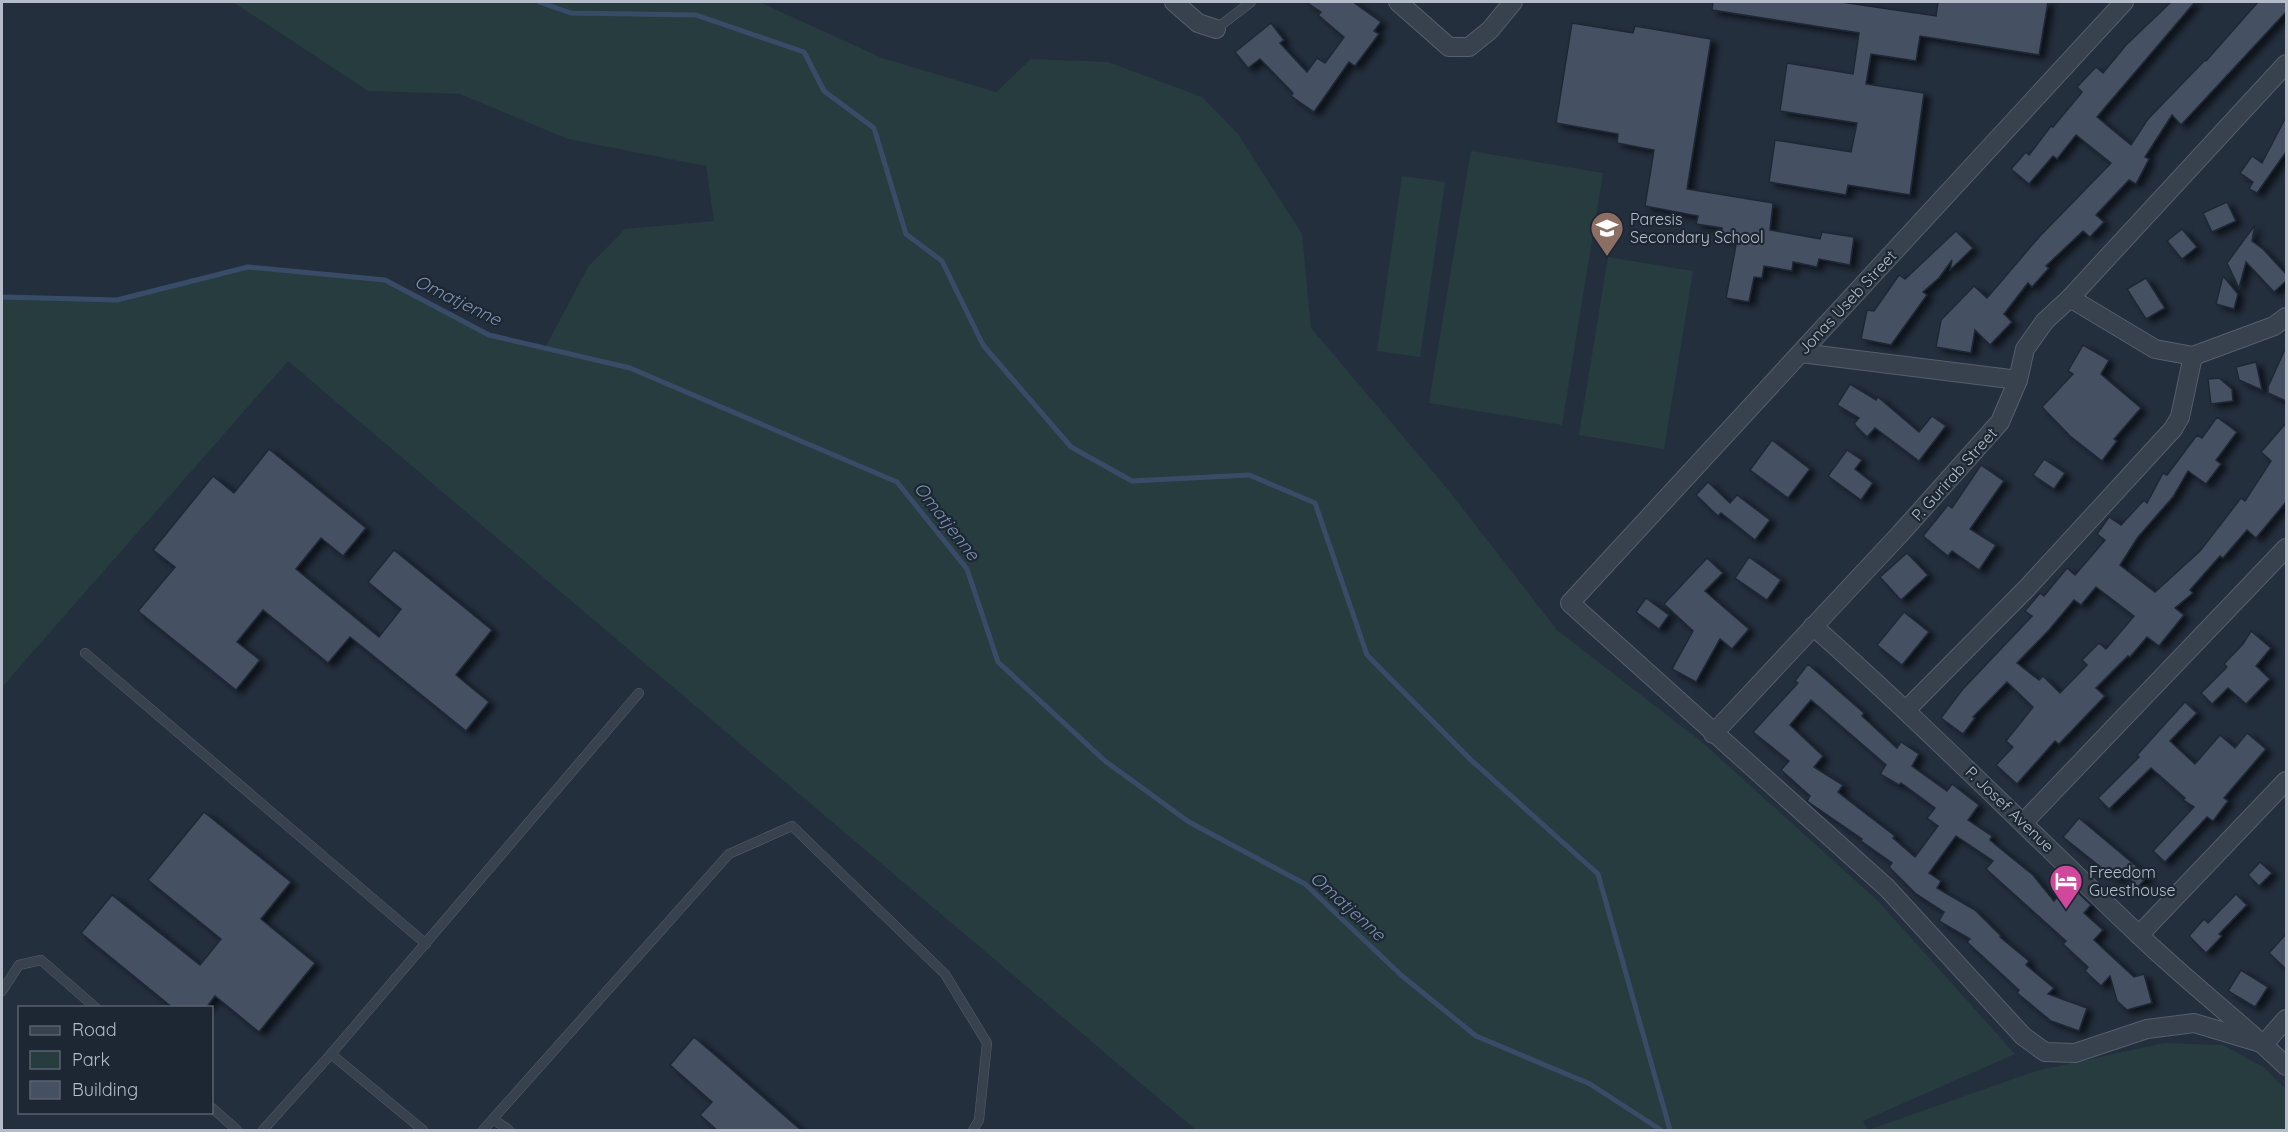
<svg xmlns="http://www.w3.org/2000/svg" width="2288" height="1132" viewBox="0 0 2288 1132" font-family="Quicksand,sans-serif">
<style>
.green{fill:#263c3f}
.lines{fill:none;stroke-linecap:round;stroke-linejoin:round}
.stream{stroke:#394c67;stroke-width:5}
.building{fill:#455162;stroke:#1f2835;stroke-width:1.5;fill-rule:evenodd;filter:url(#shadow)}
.lane-casing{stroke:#565f6c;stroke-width:10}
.street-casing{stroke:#565f6c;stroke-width:20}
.lane{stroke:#38414e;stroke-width:9}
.street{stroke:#38414e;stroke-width:18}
.labels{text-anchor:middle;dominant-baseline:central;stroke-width:4.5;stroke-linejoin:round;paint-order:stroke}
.poi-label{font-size:16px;fill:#b4bcc9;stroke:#1d2633;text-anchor:start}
.street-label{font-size:16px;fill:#b4bcc9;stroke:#1d2633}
.water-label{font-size:18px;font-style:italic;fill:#7c92b1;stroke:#1d2633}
</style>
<defs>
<filter id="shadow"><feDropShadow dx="6" dy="4" stdDeviation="3" flood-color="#0009"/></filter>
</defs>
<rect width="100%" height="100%" fill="#242f3e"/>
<!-- green -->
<g class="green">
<polygon points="233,2 759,2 882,58 996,92 1031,59 1108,62 1202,97 1238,134 1302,234 1311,328 1446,487 1557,630 1703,743 1878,901 2015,1054 1863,1121 1868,1130 1196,1130 288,361 2,687 2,297 117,300 248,267 385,280 489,335 545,348 588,267 625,229 714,221 706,166 568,139 460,94 368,91"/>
<polygon points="1471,151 1603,173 1562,425 1429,403"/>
<polygon points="1402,176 1445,182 1420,357 1377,351"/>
<polygon points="1608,257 1693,271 1664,449 1579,435"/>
<polygon points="2164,1043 2223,1045 2263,1067 2286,1089 2286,1130 1868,1130 2036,1071"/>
</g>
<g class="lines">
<!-- stream -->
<g class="stream">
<polyline points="539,2 571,13 696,15 804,52 824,91 874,128 906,234 942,261 983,345 1071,447 1132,481 1249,475 1315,503 1367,655 1470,759 1598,874 1670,1130"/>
<polyline points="2,297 117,300 248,267 385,280 489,335 630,368 897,482 967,569 998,662 1105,761 1189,822 1305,884 1401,975 1476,1036 1590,1084 1661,1130"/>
</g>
</g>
<!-- building -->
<g class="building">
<polygon points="1306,2 1353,2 1381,22 1374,31 1379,34 1355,66 1349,62 1314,112 1291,96 1293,93 1260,59 1248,68 1235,52 1271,23 1284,40 1280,43 1307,72 1317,58 1325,63 1344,37 1318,15 1321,12"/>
<polygon points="1713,2 1841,2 1936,16 1938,2 2048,2 2039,55 1920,36 1916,61 1871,54 1866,84 1924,93 1910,195 1848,185 1846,195 1769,182 1775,140 1851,152 1857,123 1780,111 1787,63 1853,74 1859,33 1712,10"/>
<polygon points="2171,2 2195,2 2097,117 2131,145 2148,119 2205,60 2206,61 2258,2 2286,2 2286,12 2181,125 2172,115 2145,157 2149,159 2136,184 2129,180 2096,215 2104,222 2090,237 2083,231 2046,266 2049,268 2032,287 2028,283 2004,314 2012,322 1990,345 1975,330 1971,353 1936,347 1941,320 1974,286 1987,298 2039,237 2111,163 2076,135 2057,159 2053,156 2029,184 2011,169 2026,152 2029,155 2051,126 2053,127 2082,92 2077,87 2096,67 2103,73 2126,45"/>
<polygon points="1572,23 1633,33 1635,26 1711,39 1687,189 1773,203 1770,230 1820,239 1822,232 1854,237 1850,265 1819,259 1817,267 1793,262 1792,271 1764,266 1762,278 1754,277 1749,302 1726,298 1737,240 1721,238 1722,228 1696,224 1698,216 1645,206 1654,150 1617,143 1618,134 1556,123"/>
<polygon points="2286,117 2286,152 2257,193 2249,189 2253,182 2240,173 2252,156 2262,163"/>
<polygon points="2227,202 2236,221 2212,232 2203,213"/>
<polygon points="2255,225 2252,241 2263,249 2286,274 2286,281 2274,292 2246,262 2239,288 2227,263"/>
<polygon points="2182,229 2197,247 2182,259 2167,241"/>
<polygon points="1956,231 1973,248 1950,270 1952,260 1939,278 1923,292 1927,295 1891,345 1861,339 1867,310 1874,311 1899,275 1905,279"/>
<polygon points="2223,276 2238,294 2234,309 2216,304"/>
<polygon points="2146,278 2165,308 2146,319 2127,289"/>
<polygon points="2083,345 2109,360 2101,374 2141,408 2114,439 2117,441 2102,461 2070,436 2042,407 2073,374 2068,371"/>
<polygon points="2286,347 2286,401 2268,393 2268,387"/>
<polygon points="2256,362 2262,390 2239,380 2236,367"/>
<polygon points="2219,378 2232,389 2233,401 2211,404 2208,379"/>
<polygon points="1850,384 1876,400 1878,397 1919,432 1932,416 1946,426 1919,461 1875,428 1867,437 1854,424 1859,418 1837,405"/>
<path d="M2217,417L2237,432L2216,460L2221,464L2206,484L2188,471L2173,497L2138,537L2120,565L2155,592L2200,551L2241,498L2245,501L2271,461L2261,452L2286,423V502L2256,538L2247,530L2223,558L2220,556L2190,590L2193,593L2175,608L2184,615L2159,646L2147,637L2130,657L2128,656L2096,688L2105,696L2059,744L2055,741L2017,784L1996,765L2013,747L2006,741L2033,707L2007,682L1973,717L1975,718L1963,734L1941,718L1962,690L2032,616L2025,611L2040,593L2044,596L2067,568L2075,575L2105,540L2097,534L2109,517L2121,525L2144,500L2147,503L2163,473L2167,475L2197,435L2202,438ZM2096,587L2134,616L2106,649L2099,643L2082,660L2087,665L2060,693L2043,676L2039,680L2017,663L2049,630L2074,600L2081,605Z"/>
<polygon points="1772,440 1810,469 1788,498 1750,470"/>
<polygon points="269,449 366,528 343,556 321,538 296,569 379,637 401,609 368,582 394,550 492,630 456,675 489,702 466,731 350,637 328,663 263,610 237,642 260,660 236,690 138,611 175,567 153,550 213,476 234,493"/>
<polygon points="1847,450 1862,460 1855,469 1873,483 1861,500 1828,476"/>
<polygon points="2044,459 2065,473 2054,489 2033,475"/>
<polygon points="1981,465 2004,481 1970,529 1996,545 1979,570 1952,551 1948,556 1923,536 1948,505 1952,508"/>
<polygon points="1708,482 1730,503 1737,495 1770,520 1755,540 1721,513 1718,516 1696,495"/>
<polygon points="1907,553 1928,575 1901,600 1880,577"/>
<polygon points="1749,557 1781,580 1767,600 1735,578"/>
<polygon points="1707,558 1723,573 1705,591 1749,629 1732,649 1720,639 1696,682 1672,669 1693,631 1664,604"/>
<polygon points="1646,598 1669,615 1659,629 1636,612"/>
<polygon points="1904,612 1929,632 1902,665 1877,645"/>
<polygon points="2251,631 2271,648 2256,666 2270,679 2246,704 2228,688 2212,704 2201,693 2227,667 2224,664 2243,644"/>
<path d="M1808,664L1864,713L1862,716L1897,748L1901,742L1919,754L1912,766L1947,791L1952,784L1979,805L1968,820L1992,836L1990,840L2033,875L2054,901L2069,884L2091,905L2084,913L2103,930L2094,940L2134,977L2144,974L2152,1003L2127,1010L2117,1001L2110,976L2101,986L2085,971L2088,967L2063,944L2066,941L1986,869L1993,861L1956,836L1929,873L1941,881L1937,888L1975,910L2001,936L2000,937L2029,961L2026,965L2054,988L2048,994L2087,1008L2079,1031L2051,1021L2017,993L2019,990L1967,942L1970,939L1939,921L1944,912L1916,894L1889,867L1892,863L1861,841L1862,839L1807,801L1810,796L1781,770L1789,761L1753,732L1798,683L1795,681ZM1811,700L1886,765L1880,774L1899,785L1901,783L1935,808L1927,818L1938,826L1915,857L1893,838L1895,836L1838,792L1843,785L1814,767L1823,756L1790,725Z"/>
<polygon points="2185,702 2197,713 2170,741 2195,764 2220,735 2235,748 2247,733 2266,749 2224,798 2228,801 2213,821 2207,817 2165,862 2153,851 2194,807 2183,800 2185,798 2151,768 2109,809 2098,798 2139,757 2137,755"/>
<polygon points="204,812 291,882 261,919 315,963 259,1032 215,996 206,1008 173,1008 81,933 112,895 200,965 221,939 148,880"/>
<polygon points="2079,818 2148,876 2138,887 2123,873 2117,880 2063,837"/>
<polygon points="2260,862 2272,873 2259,886 2248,875"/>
<polygon points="2236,894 2247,905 2219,934 2222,936 2206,953 2189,936 2204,919 2208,923"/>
<polygon points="2286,934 2286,969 2269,953"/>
<polygon points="2241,970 2268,987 2255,1007 2228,991"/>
<polygon points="694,1037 729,1067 802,1131 718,1131 700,1115 712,1102 670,1065"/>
</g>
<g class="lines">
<defs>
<g id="lane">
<polyline points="1216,29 1251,2"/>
<polyline points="85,653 426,944"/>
<polyline points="2,991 19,965 41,960 96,1008"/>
<polyline points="331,1054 423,1130"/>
<polyline points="212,1108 237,1130"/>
<polyline points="493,1119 509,1130"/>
<polyline points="263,1130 331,1054 639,693"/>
<polyline points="483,1130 729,854 792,826 945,974 987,1043 979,1120 973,1130"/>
</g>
<g id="street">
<polyline points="1174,2 1198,23 1216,29"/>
<polyline points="1398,2 1449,47 1469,47 1490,30 1513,2"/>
<polyline points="2124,2 1570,603 1887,888 2023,1036 2045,1052 2075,1053 2147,1029 2194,1023 2264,1044 2286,1019"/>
<polyline points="2070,298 2155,349 2193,356 2274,326 2286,317"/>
<polyline points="1801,353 2018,380"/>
<path d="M1813,626C1926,726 2031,833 2140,936C2187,981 2239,1021 2286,1066"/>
<polyline points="1907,709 2027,588 2173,429 2180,417 2193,356"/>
<polyline points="1713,734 1900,534 2000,422 2018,380 2025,349 2045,321 2070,298 2286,64"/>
<polyline points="2024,822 2286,548"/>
<polyline points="2139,935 2286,781"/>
</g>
</defs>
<!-- lane casing -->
<use href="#lane" class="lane-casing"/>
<!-- street casing -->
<use href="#street" class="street-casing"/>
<!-- lane -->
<use href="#lane" class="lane"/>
<!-- street -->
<use href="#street" class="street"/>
</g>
<!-- icons -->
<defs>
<symbol id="school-pin" viewBox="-11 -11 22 30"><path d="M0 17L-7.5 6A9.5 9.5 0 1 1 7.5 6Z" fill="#8d6e63" stroke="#1d2633"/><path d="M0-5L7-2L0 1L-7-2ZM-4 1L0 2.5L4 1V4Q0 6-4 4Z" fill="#fff"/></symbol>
<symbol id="hotel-pin" viewBox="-11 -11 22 30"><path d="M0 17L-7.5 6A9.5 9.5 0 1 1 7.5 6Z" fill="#d1479c" stroke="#1d2633"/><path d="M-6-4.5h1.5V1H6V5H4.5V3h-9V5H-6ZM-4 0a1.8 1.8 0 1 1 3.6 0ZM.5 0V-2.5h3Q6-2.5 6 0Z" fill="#fff"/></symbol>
</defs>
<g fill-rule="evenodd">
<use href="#school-pin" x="1588" y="209" width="38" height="52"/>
<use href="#hotel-pin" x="2047" y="862" width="38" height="52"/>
</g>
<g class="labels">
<!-- poi labels -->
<g class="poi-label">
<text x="1630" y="219">Paresis<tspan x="1630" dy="18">Secondary School</tspan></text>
<text x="2089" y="872">Freedom<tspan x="2089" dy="18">Guesthouse</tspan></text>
</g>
<!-- street labels -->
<g class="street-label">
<text transform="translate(1847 302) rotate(-47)">Jonas Useb Street</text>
<text transform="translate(1954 474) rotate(-48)">P. Gurirab Street</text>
<text transform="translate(2010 809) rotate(44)">P. Josef Avenue</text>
</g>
<!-- water labels -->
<g class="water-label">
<text transform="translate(458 300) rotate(26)">Omatjenne</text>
<text transform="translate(947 521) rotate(52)">Omatjenne</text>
<text transform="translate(1348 906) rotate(42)">Omatjenne</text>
</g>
</g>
<!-- border -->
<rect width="2288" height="1132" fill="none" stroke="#b4bcc9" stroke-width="6"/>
<!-- legend -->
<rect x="18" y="1006" width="195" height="108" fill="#1d2633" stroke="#59626f" stroke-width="1.5"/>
<rect x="30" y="1026" width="30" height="9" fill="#38414e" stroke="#59626f" stroke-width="1.5"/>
<text x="72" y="1036" font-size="18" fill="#b4bcc9">Road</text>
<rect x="30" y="1051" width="30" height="18" fill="#263c3f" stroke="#59626f" stroke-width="1.5"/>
<text x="72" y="1066" font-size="18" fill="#b4bcc9">Park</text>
<rect x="30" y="1081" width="30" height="18" fill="#455162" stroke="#59626f" stroke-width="1.5"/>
<text x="72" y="1096" font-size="18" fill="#b4bcc9">Building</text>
</svg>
